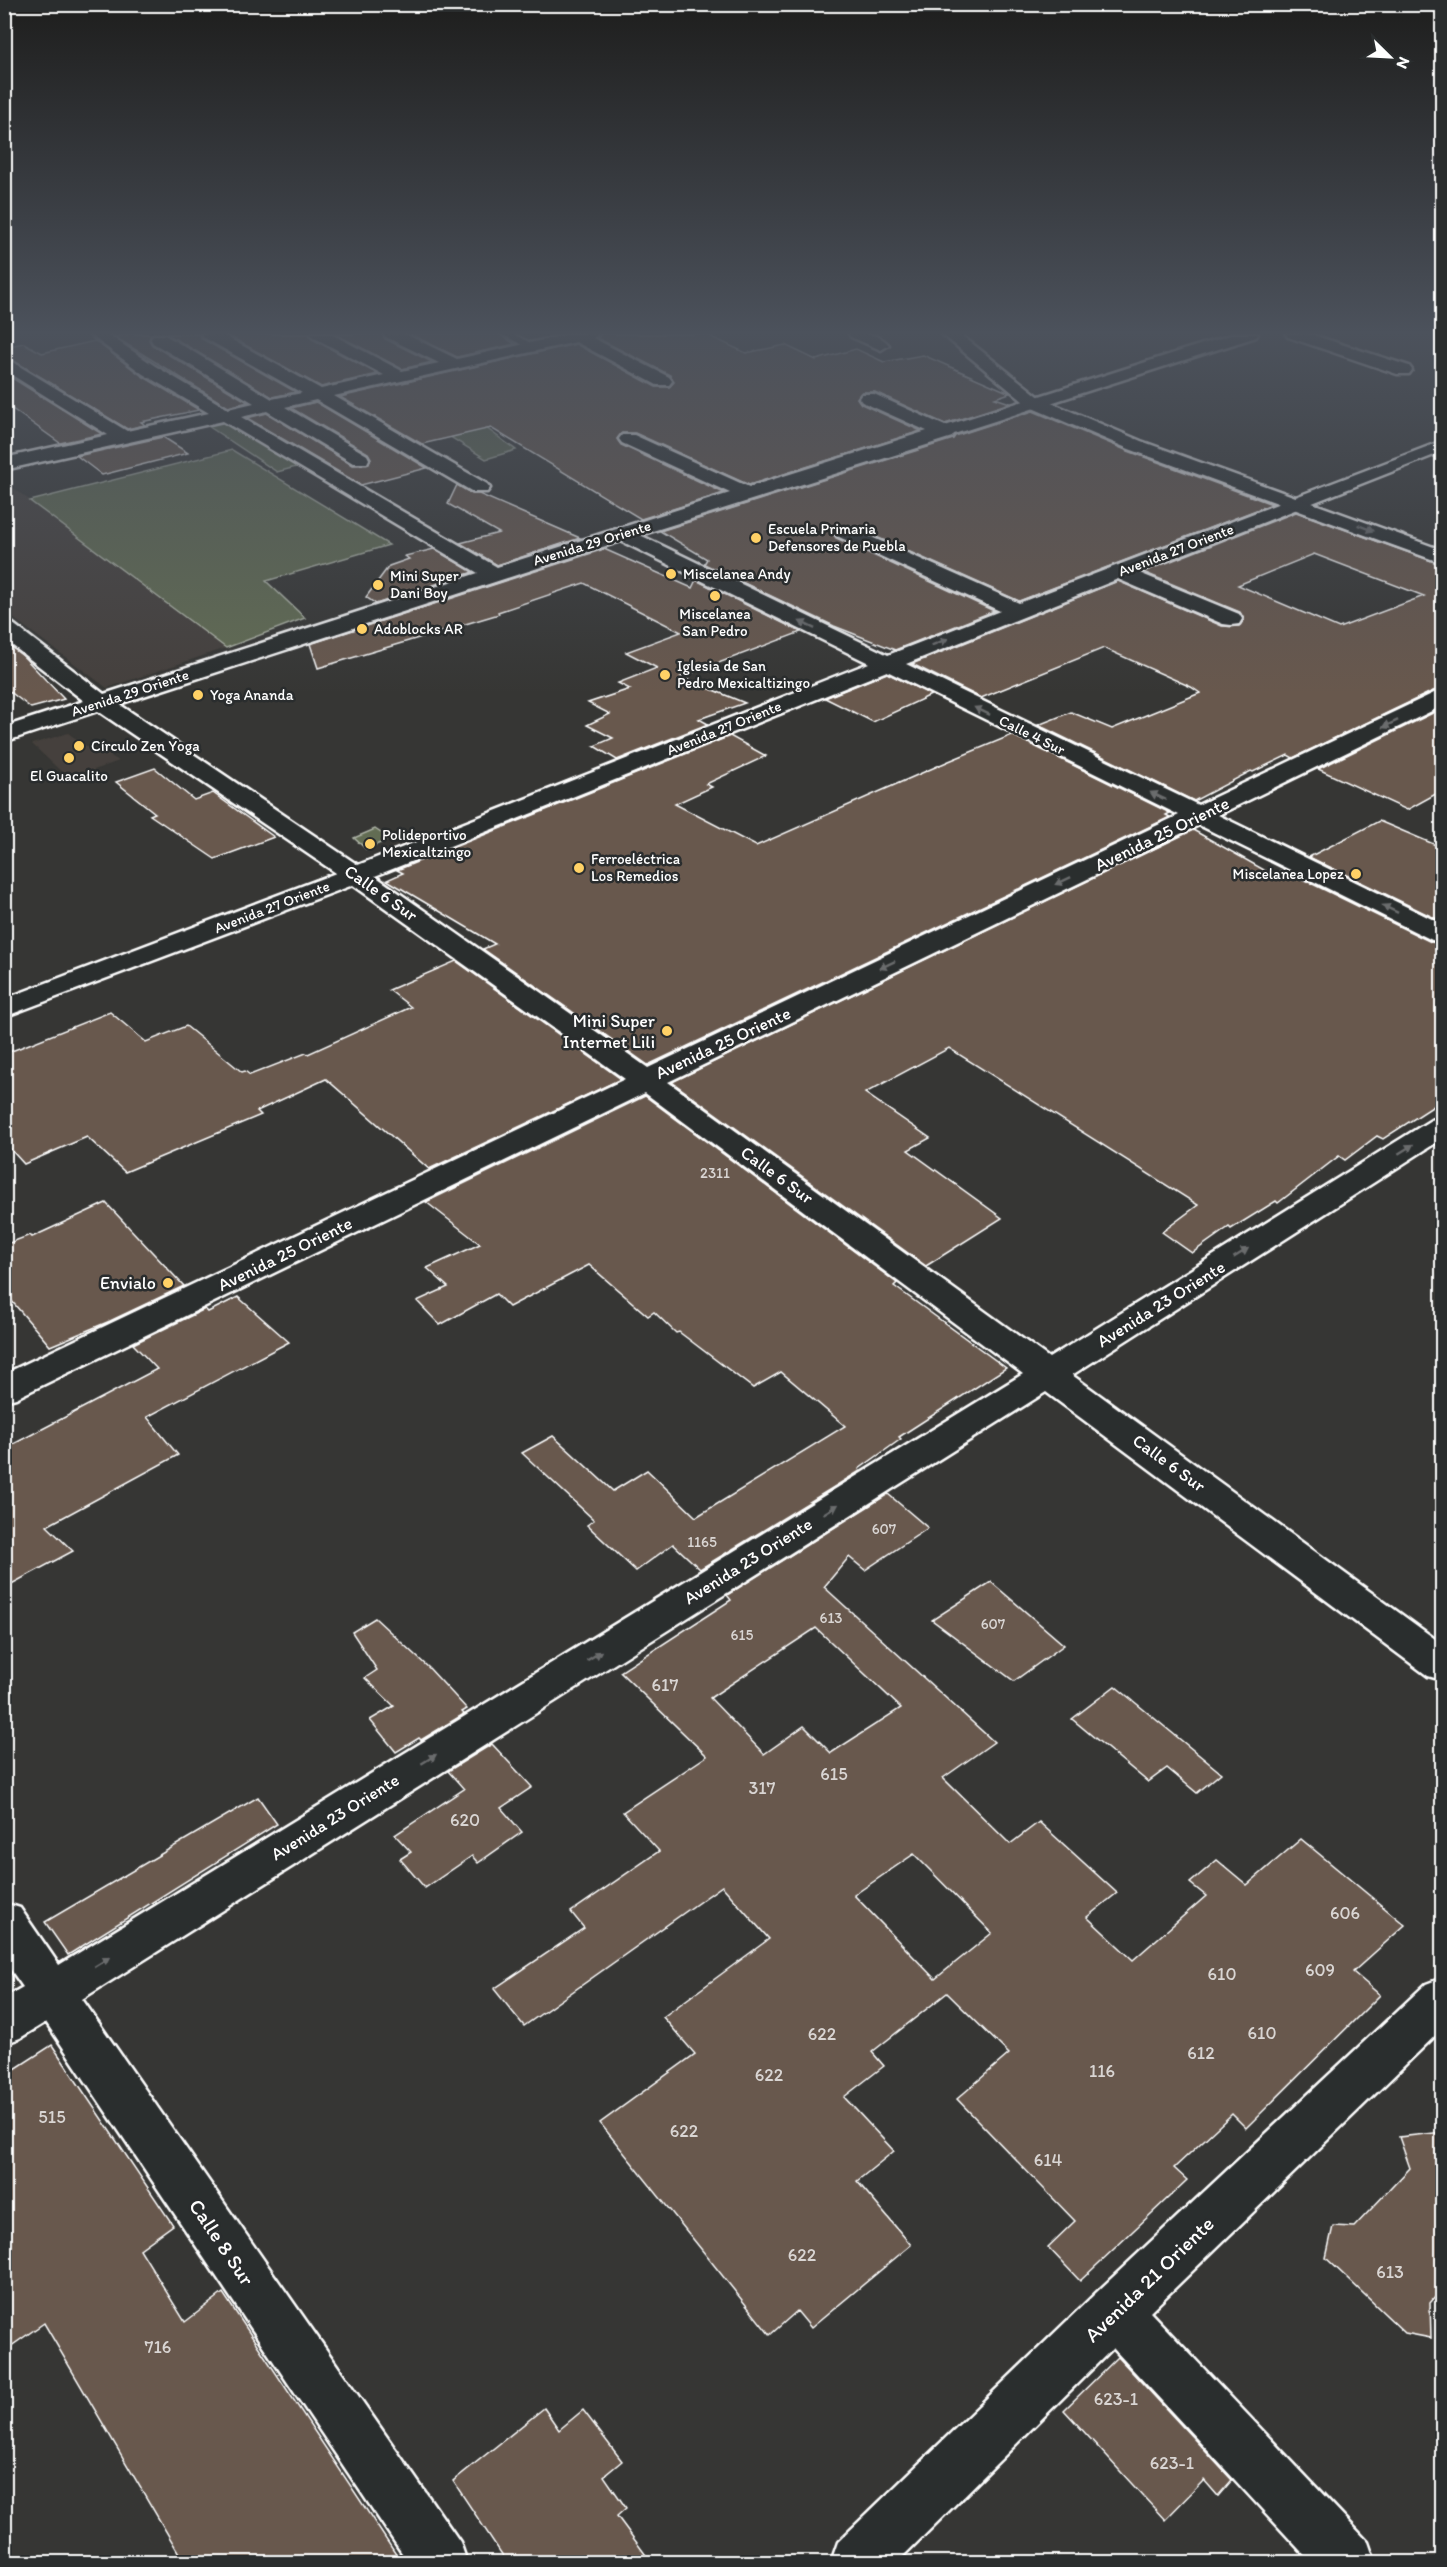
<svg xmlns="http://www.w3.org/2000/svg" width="1447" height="2567" viewBox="0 0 1447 2567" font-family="Itim,sans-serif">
  <rect width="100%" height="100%" fill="#363634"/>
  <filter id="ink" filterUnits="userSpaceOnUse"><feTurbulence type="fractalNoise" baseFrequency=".0167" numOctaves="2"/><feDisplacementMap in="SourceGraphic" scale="12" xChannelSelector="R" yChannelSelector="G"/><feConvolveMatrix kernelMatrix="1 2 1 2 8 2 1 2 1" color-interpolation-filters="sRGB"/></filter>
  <g filter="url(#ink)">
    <g fill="#45403c">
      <path d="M 4,481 L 226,648 L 107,688 L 5,612 Z"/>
      <path d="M 68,733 L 93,751 L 99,749 L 119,761 L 69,779 L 32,744 Z"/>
    </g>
    <g fill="#626c53" stroke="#b0b6a9" stroke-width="1.5">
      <path d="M 406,379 L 467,414 L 516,450 L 486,459 L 367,386 Z"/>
      <path d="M 223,417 L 304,465 L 277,472 L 202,422 Z"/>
      <path d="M 232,450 L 389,545 L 266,581 L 305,618 L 226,648 L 30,501 Z"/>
      <path d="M 375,829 L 390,839 L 366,849 L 354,838 Z"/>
    </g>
    <g fill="#67584e" stroke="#fff" stroke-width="1.5" fill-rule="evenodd">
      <path d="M 130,334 L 151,334 L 149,340 L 152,345 L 248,402 L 228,407 L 115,337 Z"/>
      <path d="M 167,334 L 199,334 L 202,339 L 296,392 L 272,397 Z"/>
      <path d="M 225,334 L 309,334 L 312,339 L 378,374 L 321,387 Z"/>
      <path d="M 335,334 L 382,334 L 385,339 L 432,362 L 402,369 Z"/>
      <path d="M 410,334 L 499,334 L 515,344 L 457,357 Z"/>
      <path d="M 601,334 L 705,334 L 746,353 L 785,345 L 816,360 L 856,349 L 884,362 L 923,355 L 1010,393 L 995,398 L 1010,403 L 945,424 L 875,392 L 862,392 L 857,398 L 861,404 L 921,431 L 749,485 L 635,433 L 622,433 L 617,439 L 621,445 L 724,493 L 641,519 L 491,428 L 422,444 L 340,397 L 576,344 L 656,387 L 669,387 L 674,382 L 670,375 L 597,338 Z"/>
      <path d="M 95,341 L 142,376 L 199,410 L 141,422 L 145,425 L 127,429 L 4,355 L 4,347 L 24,343 L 42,353 Z"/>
      <path d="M 4,373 L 102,434 L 60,443 L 4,403 Z"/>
      <path d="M 316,402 L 427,468 L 361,485 L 247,418 L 267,413 L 352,465 L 369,464 L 371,458 L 368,453 L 291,408 Z"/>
      <path d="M 1033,411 L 1128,451 L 1272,504 L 1019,601 L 852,526 L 837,526 L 832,532 L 836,538 L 994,611 L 895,650 L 834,626 L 704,564 L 707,559 L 660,531 L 953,439 L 955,436 Z"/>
      <path d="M 163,437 L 188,453 L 102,475 L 77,456 Z"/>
      <path d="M 457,485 L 472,494 L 479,494 L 580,538 L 497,565 L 460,543 L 499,533 L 448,504 Z"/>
      <path d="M 1296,512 L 1443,565 L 1443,689 L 1433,691 L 1293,758 L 1288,755 L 1253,772 L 1251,771 L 1194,801 L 1038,725 L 1071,712 L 1112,729 L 1200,693 L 1191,687 L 1104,648 L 981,698 L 912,664 L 1118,581 L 1222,626 L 1239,626 L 1244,620 L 1240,612 L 1143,572 ZM 1314,554 L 1424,596 L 1339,628 L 1238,585 Z"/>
      <path d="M 434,549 L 473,572 L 376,604 L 366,597 L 389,566 L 409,559 L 405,556 Z"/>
      <path d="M 604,549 L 692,588 L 696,580 L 801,632 L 681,677 L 745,703 L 699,719 L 708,724 L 617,760 L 594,746 L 613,738 L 587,725 L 610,714 L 588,703 L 630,689 L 618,683 L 657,668 L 626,652 L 681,632 L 584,583 L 498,612 L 499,614 L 318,668 L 310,644 Z"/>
      <path d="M 4,642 L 22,655 L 64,699 L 31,708 L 4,687 Z"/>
      <path d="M 887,673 L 931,695 L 873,722 L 825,698 Z"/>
      <path d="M 1443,708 L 1443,790 L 1407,810 L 1318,769 Z"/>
      <path d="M 1012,735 L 1170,813 L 1166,815 L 1170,817 L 648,1065 L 483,949 L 495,944 L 387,880 L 403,873 L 397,870 L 730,736 L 766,756 L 706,784 L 712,787 L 675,804 L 756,846 L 949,761 Z"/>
      <path d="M 155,768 L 194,800 L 213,793 L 274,837 L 215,859 L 150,815 L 155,813 L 116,782 Z"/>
      <path d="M 1379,821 L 1443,848 L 1443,922 L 1309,857 Z"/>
      <path d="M 1193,830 L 1271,874 L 1284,870 L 1431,942 L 1443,944 L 1443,1100 L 1383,1139 L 1377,1136 L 1345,1160 L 1339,1156 L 1278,1203 L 1276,1201 L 1231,1229 L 1229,1227 L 1192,1253 L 1162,1232 L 1198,1205 L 949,1048 L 865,1093 L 930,1138 L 908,1150 L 1002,1218 L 926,1266 L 672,1082 Z"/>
      <path d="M 456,961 L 621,1079 L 429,1169 L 326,1079 L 257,1111 L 261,1115 L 125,1172 L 87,1137 L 24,1164 L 4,1142 L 4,1054 L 110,1012 L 146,1042 L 186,1026 L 242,1072 L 245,1071 L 250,1075 L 306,1053 L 308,1054 L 411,1007 L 389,990 Z"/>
      <path d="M 645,1096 L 897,1283 L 894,1286 L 1006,1368 L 899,1437 L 901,1439 L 859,1469 L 860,1471 L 700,1569 L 673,1544 L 636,1571 L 587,1525 L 594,1520 L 522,1453 L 553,1436 L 613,1491 L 647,1470 L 696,1517 L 845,1426 L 781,1372 L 753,1388 L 679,1332 L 676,1333 L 654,1312 L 648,1316 L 589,1265 L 509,1307 L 496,1294 L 440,1325 L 417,1301 L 448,1287 L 427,1268 L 480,1244 L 426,1202 Z"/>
      <path d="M 106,1203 L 184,1286 L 110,1321 L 50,1346 L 4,1292 L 4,1245 L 30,1235 L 32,1237 Z"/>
      <path d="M 238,1297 L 289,1342 L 147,1417 L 178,1455 L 47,1526 L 73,1551 L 4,1588 L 4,1449 L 157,1369 L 133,1344 L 205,1309 L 208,1312 Z"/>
      <path d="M 888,1494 L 928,1528 L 865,1570 L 849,1557 L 824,1587 L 994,1742 L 943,1778 L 1010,1844 L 1039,1822 L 1117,1893 L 1087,1917 L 1133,1960 L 1206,1896 L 1190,1883 L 1217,1860 L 1247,1885 L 1301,1839 L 1405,1925 L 1353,1972 L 1380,1995 L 1246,2128 L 1232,2114 L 1174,2168 L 1187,2180 L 1080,2281 L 1048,2247 L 1075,2221 L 957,2099 L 1009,2054 L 947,1993 L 872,2052 L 884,2066 L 844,2097 L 894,2151 L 857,2181 L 911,2245 L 811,2328 L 797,2311 L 770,2335 L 600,2123 L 695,2054 L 663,2017 L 769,1939 L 722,1886 L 524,2026 L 494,1989 L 584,1928 L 571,1912 L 659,1851 L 623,1812 L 707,1756 L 620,1672 L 731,1600 L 727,1595 ZM 816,1628 L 901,1708 L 831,1753 L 804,1726 L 764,1754 L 710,1698 ZM 914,1854 L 992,1933 L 935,1979 L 854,1895 Z"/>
      <path d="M 991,1582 L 1064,1645 L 1014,1681 L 932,1620 Z"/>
      <path d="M 375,1618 L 429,1668 L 467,1709 L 462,1712 L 464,1714 L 421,1740 L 419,1738 L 396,1752 L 370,1720 L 394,1706 L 365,1678 L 377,1670 L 352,1632 Z"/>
      <path d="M 1115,1686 L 1221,1773 L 1197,1793 L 1167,1768 L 1148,1782 L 1072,1719 Z"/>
      <path d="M 492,1744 L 532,1787 L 501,1808 L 522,1832 L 478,1863 L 472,1856 L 425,1888 L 400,1859 L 411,1852 L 395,1835 L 464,1789 L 448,1771 Z"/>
      <path d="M 258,1797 L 277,1824 L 68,1955 L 45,1922 Z"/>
      <path d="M 52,2045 L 173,2225 L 140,2249 L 185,2322 L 223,2293 L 401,2562 L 184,2562 L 44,2323 L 4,2351 L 4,2076 Z"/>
      <path d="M 1443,2132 L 1443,2288 L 1430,2303 L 1431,2338 L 1405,2333 L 1326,2258 L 1333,2226 L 1354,2227 L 1410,2168 L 1399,2137 Z"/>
      <path d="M 1118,2357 L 1232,2480 L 1218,2496 L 1204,2480 L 1165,2520 L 1064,2410 Z"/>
      <path d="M 544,2408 L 559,2430 L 583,2410 L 622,2461 L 604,2476 L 626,2508 L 617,2516 L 651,2562 L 507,2562 L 453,2481 Z"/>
    </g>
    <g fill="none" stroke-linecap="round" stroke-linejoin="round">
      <g stroke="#fff" stroke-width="4">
        <path id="service" d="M 501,334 L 513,334 L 537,346 L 529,348 Z"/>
      </g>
      <g stroke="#fff" stroke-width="5">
        <g id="minor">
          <path d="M 89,334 L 107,334 L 155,366 L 228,409 L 254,403 L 153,343 L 151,339 L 153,335 L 165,335 L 272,399 L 302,393 L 203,337 L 201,334 L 221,334 L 321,389 L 384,375 L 313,337 L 311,334 L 331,334 L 402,371 L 439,363 L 386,337 L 384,334 L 405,334 L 457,359 L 570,334 L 599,334 L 593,338 L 669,377 L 672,381 L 669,385 L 657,385 L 576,342 L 334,396 L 487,484 L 490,488 L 487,492 L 473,492 L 316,400 L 285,407 L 367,455 L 369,459 L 367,463 L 353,463 L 267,411 L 241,417 L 497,567 L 730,493 L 622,443 L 619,439 L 622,435 L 634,435 L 749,487 L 927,431 L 862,402 L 859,398 L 862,394 L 874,394 L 945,426 L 1234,334 L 1258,334 L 1256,337 L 954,434 L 952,437 L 640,535 L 888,655 L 1000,611 L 837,536 L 834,532 L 837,528 L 851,528 L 1019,603 L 1442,441 L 1442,452 L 1137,572 L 1239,614 L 1242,619 L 1239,624 L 1231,625 L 1223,624 L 1118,579 L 906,664 L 1198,805 L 1434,693 L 1442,691 L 1442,706 L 1218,815 L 1442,924 L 1442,942 L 1432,940 L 1199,825 L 668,1082 L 1049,1358 L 1431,1120 L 1442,1117 L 1442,1139 L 1072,1375 L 1442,1644 L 1442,1680 L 1428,1676 L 1046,1392 L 82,1999 L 460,2542 L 467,2562 L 408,2562 L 46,2022 L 20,2038 L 4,2044 L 4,1998 L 23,1987 L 4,1960 L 4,1903 L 20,1908 L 59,1965 L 1023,1374 L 645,1093 L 16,1398 L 4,1401 L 4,1374 L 625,1079 L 353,885 L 4,1017 L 4,999 L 336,873 L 98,711 L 4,742 L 4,727 L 84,701 L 4,639 L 4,622 L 12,623 L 104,694 L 478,573 L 223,421 L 4,470 L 4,458 L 108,435 L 4,370 L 4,357 L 127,431 L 209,413 L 143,374 ZM 621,541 L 869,663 L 358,865 L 119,704 ZM 887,671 L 1179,815 L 648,1068 L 375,876 Z"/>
          <path d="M 849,334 C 863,333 879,333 889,345 L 881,350 L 851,337 Z"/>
          <path d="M 1286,334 L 1310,334 L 1409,366 L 1412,370 L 1409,374 L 1397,374 L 1288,337 Z"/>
          <path d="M 1442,1978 L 1442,2029 L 1150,2312 L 1368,2542 L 1375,2562 L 1311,2562 L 1113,2348 L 897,2562 L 831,2562 L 838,2542 L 1096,2293 L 1426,1984 Z"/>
        </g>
      </g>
      <g stroke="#fff" stroke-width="5">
        <path id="secondary" d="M 942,334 L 960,334 L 1042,399 L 1141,441 L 1442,550 L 1442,563 L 1129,449 L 1030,407 Z"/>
      </g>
      <use href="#service" fill="#2a2d2e" fill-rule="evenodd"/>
      <use href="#minor" fill="#2a2d2e" fill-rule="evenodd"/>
      <use href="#secondary" fill="#2a2d2e" fill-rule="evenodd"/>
    </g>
    <defs><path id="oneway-solid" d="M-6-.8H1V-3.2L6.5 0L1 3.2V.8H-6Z" transform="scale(1.5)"/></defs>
    <g fill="#6a6c6d">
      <use href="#oneway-solid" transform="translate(1366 528) rotate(20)"/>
      <use href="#oneway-solid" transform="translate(807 625) rotate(-154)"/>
      <use href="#oneway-solid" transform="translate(940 642) rotate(-22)"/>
      <use href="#oneway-solid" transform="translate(982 711) rotate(-154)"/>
      <use href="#oneway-solid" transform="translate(1390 724) rotate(154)"/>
      <use href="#oneway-solid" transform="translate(1158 796) rotate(-154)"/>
      <use href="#oneway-solid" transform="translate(1063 881) rotate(155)"/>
      <use href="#oneway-solid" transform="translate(1390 909) rotate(-154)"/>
      <use href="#oneway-solid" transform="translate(887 965) rotate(155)"/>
      <use href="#oneway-solid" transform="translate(1406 1149) rotate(-32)"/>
      <use href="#oneway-solid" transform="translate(1241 1253) rotate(-32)"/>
      <use href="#oneway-solid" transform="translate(831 1509) rotate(-32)"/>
      <use href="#oneway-solid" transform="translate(594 1656) rotate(-32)"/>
      <use href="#oneway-solid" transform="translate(429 1759) rotate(-32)"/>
      <use href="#oneway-solid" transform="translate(102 1962) rotate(-32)"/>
    </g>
  </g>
  <linearGradient id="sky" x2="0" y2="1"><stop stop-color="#1e1e1d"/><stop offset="0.48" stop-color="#4c525c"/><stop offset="1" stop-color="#4c525c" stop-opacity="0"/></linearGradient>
  <rect width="1447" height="693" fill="url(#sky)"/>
  <g fill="#ffd166" stroke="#2a2d2e" stroke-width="2">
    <circle cx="756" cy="538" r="6"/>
    <circle cx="671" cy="574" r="6"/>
    <circle cx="378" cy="585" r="6"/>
    <circle cx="715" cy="596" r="6"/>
    <circle cx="362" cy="629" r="6"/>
    <circle cx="665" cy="675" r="6"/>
    <circle cx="198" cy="695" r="6"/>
    <circle cx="79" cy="746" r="6"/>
    <circle cx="69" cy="758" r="6"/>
    <circle cx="370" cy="844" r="6"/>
    <circle cx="579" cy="868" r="6"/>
    <circle cx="1356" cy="874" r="6"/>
    <circle cx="667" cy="1031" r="6"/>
    <circle cx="168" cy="1283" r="6"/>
  </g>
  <g text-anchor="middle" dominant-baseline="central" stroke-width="5" stroke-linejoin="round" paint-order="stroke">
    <g font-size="15" fill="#fff" stroke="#2a2d2e" text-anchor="start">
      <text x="768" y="529">Escuela Primaria<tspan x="768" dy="17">Defensores de Puebla</tspan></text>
      <text x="683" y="574">Miscelanea Andy</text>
      <text x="390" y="576">Mini Super<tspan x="390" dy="17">Dani Boy</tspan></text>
      <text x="715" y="614" text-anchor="middle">Miscelanea<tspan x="715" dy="17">San Pedro</tspan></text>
      <text x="374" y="629">Adoblocks AR</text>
      <text x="677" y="666">Iglesia de San<tspan x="677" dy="17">Pedro Mexicaltizingo</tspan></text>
      <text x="210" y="695">Yoga Ananda</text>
      <text x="91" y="746">Círculo Zen Yoga</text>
      <text x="69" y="776" text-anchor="middle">El Guacalito</text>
      <text x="382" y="835">Polideportivo<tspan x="382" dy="17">Mexicaltzingo</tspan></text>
      <text x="591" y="859">Ferroeléctrica<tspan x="591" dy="17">Los Remedios</tspan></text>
      <text x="1344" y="874" text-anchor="end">Miscelanea Lopez</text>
    </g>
    <g font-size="15" fill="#fff" stroke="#2a2d2e">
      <text transform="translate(592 543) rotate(-17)">Avenida 29 Oriente</text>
      <text transform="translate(1176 550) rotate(-21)">Avenida 27 Oriente</text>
      <text transform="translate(130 693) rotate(-18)">Avenida 29 Oriente</text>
      <text transform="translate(724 728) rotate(-22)">Avenida 27 Oriente</text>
      <text transform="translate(1032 735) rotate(26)">Calle 4 Sur</text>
      <text transform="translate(272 907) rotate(-21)">Avenida 27 Oriente</text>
    </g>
    <g font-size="15" fill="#d9d5d3">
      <text x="715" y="1173">2311</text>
      <text x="884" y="1529">607</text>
      <text x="702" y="1542">1165</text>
      <text x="831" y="1618">613</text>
      <text x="993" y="1624">607</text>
      <text x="742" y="1635">615</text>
    </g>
    <g font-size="18" fill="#fff" stroke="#2a2d2e">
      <text transform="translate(1162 834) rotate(-26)">Avenida 25 Oriente</text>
      <text transform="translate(381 893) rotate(35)">Calle 6 Sur</text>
      <text transform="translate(723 1043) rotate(-25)">Avenida 25 Oriente</text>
      <text transform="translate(777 1175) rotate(36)">Calle 6 Sur</text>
      <text transform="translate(285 1254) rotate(-26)">Avenida 25 Oriente</text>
      <text transform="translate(1161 1304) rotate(-32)">Avenida 23 Oriente</text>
      <text transform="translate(1169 1463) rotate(36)">Calle 6 Sur</text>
      <text transform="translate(748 1561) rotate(-32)">Avenida 23 Oriente</text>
      <text transform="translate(335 1817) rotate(-32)">Avenida 23 Oriente</text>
    </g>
    <g font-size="18" fill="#fff" stroke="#2a2d2e" text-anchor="end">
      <text x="655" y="1021">Mini Super<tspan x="655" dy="21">Internet Lili</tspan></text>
      <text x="156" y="1283">Envialo</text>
    </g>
    <g font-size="18" fill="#d9d5d3">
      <text x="665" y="1685">617</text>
      <text x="834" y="1774">615</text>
      <text x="762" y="1788">317</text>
      <text x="465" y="1820">620</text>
      <text x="1345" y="1913">606</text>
      <text x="1320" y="1970">609</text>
      <text x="1222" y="1974">610</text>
      <text x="1262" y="2033">610</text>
      <text x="822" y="2034">622</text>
      <text x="1201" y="2053">612</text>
      <text x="1102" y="2071">116</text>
      <text x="769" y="2075">622</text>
      <text x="52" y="2117">515</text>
      <text x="684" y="2131">622</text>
      <text x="1048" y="2160">614</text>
      <text x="802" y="2255">622</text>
      <text x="1390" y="2272">613</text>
      <text x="158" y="2347">716</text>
      <text x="1116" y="2399">623-1</text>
      <text x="1172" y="2463">623-1</text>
    </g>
    <g font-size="21" fill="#fff" stroke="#2a2d2e">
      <text transform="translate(222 2242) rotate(56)">Calle 8 Sur</text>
      <text transform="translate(1149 2279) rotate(-44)">Avenida 21 Oriente</text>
    </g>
  </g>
  <rect width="1447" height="2567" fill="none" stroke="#2a2d2e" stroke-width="24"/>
  <rect x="12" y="12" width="1423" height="2543" fill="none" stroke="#fff" stroke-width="2" filter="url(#ink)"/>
  <g transform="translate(1390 57) rotate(114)" stroke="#2a2d2e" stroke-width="4.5" paint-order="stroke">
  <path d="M0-4.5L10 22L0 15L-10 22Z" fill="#ffffff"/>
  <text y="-9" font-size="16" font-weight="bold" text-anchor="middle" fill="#ffffff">N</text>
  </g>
</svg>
